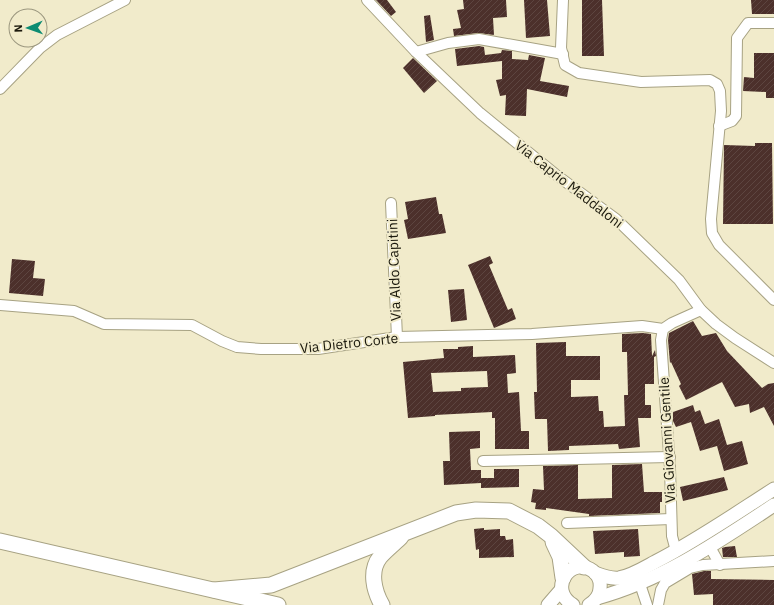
<svg xmlns="http://www.w3.org/2000/svg" width="774" height="605" viewBox="0 0 774 605" font-family="'IBM Plex Sans',sans-serif">
  <defs>
    <pattern id="building-hatch" width="6" height="6" patternUnits="userSpaceOnUse"><rect width="6" height="6" fill="#4c302b"/><path d="M-1 1l2-2M0 6l6-6M5 7l2-2" fill="none" stroke="#5d4540"/></pattern>
  </defs>
  <rect width="100%" height="100%" fill="#f1ebcb"/>
  <g fill="url(#building-hatch)" fill-rule="evenodd">
    <path d="M 376,0 L 387,0 L 396,12 L 391,16 Z"/>
    <path d="M 463,0 L 506,0 L 507,17 L 493,18 L 494,35 L 478,33 L 454,36 L 453,29 L 461,28 L 457,10 L 464,9 Z"/>
    <path d="M 524,0 L 547,0 L 550,36 L 526,38 Z"/>
    <path d="M 582,0 L 602,0 L 604,56 L 582,56 Z"/>
    <path d="M 751,0 L 774,0 L 774,14 L 752,14 Z"/>
    <path d="M 430,15 L 434,40 L 426,42 L 424,16 Z"/>
    <path d="M 479,46 L 484,47 L 485,55 L 501,53 L 502,50 L 512,51 L 512,59 L 528,60 L 529,55 L 545,58 L 540,81 L 569,86 L 567,97 L 527,89 L 526,116 L 505,115 L 506,95 L 500,96 L 496,80 L 502,79 L 502,61 L 457,66 L 455,49 Z"/>
    <path d="M 754,53 L 774,53 L 774,98 L 766,98 L 766,92 L 743,91 L 744,77 L 754,78 Z"/>
    <path d="M 413,58 L 437,81 L 424,93 L 403,68 Z"/>
    <path d="M 755,143 L 772,143 L 773,224 L 723,224 L 724,145 L 755,146 Z"/>
    <path d="M 436,197 L 439,214 L 442,214 L 446,233 L 408,239 L 404,220 L 408,219 L 405,202 Z"/>
    <path d="M 490,256 L 493,263 L 489,265 L 508,310 L 512,308 L 516,319 L 494,328 L 468,265 Z"/>
    <path d="M 12,259 L 35,261 L 33,278 L 45,279 L 43,296 L 9,293 Z"/>
    <path d="M 464,289 L 467,320 L 451,322 L 448,290 Z"/>
    <path d="M 693,321 L 702,336 L 716,333 L 727,351 L 762,388 L 768,384 L 774,383 L 774,426 L 764,407 L 750,413 L 749,404 L 735,407 L 722,382 L 686,400 L 679,386 L 681,384 L 671,362 L 670,363 L 668,340 L 669,333 Z"/>
    <path d="M 643,333 L 651,334 L 652,356 L 655,350 L 656,356 L 654,357 L 654,384 L 645,384 L 645,405 L 651,405 L 651,418 L 638,418 L 640,447 L 619,449 L 618,444 L 569,446 L 569,450 L 548,451 L 547,419 L 535,419 L 534,392 L 537,392 L 536,343 L 566,342 L 566,356 L 600,356 L 600,380 L 571,380 L 571,397 L 598,396 L 599,411 L 603,411 L 604,427 L 625,426 L 624,395 L 628,395 L 627,352 L 622,352 L 622,334 Z"/>
    <path d="M 473,346 L 473,357 L 515,355 L 516,373 L 507,374 L 508,393 L 519,392 L 521,431 L 529,431 L 529,449 L 495,449 L 495,418 L 492,418 L 492,412 L 435,415 L 435,416 L 408,418 L 403,362 L 444,358 L 443,349 L 458,349 L 458,347 ZM 487,371 L 488,387 L 461,388 L 461,391 L 433,392 L 431,373 Z"/>
    <path d="M 693,405 L 695,412 L 700,410 L 705,424 L 719,419 L 727,445 L 742,441 L 748,464 L 724,471 L 717,446 L 700,451 L 691,422 L 676,427 L 673,421 L 673,412 Z"/>
    <path d="M 480,431 L 480,448 L 470,449 L 471,470 L 481,470 L 481,478 L 494,478 L 494,469 L 519,469 L 519,487 L 481,488 L 481,483 L 444,485 L 443,461 L 450,461 L 449,432 Z"/>
    <path d="M 642,464 L 644,492 L 662,492 L 662,502 L 660,502 L 660,513 L 589,516 L 589,514 L 546,508 L 546,510 L 535,509 L 536,503 L 531,502 L 533,489 L 544,490 L 543,466 L 578,465 L 578,499 L 612,498 L 612,465 Z"/>
    <path d="M 724,477 L 728,490 L 683,501 L 680,487 Z"/>
    <path d="M 484,528 L 484,530 L 500,529 L 500,536 L 505,536 L 506,540 L 513,539 L 514,557 L 479,558 L 479,549 L 476,550 L 474,529 Z"/>
    <path d="M 638,529 L 640,556 L 624,557 L 624,552 L 595,554 L 593,531 Z"/>
    <path d="M 735,546 L 737,557 L 723,557 L 722,548 L 725,547 Z"/>
    <path d="M 704,571 L 711,571 L 711,579 L 774,580 L 774,605 L 713,605 L 713,594 L 694,595 L 692,574 Z"/>
  </g>
  <g fill="none" stroke-linecap="round" stroke-linejoin="round">
    <g stroke="#a7a283" stroke-width="12">
      <g id="minor">
        <path d="M 367,0 L 416,52 L 480,113 L 555,174 L 616,219 L 679,280 L 701,310 L 716,324 L 735,338 L 774,363"/>
        <path d="M 563,0 L 561,48 L 565,65 L 579,73 L 641,82 L 710,80 L 717,84 L 720,91 L 721,111 L 711,219 L 712,233 L 719,245 L 774,300"/>
        <path d="M 416,52 L 448,43 L 479,39 L 563,54"/>
        <path d="M 0,89 L 40,48 L 57,35 L 125,0"/>
        <path d="M 719,126 L 732,121 L 736,116 L 737,38 L 748,23 L 774,23"/>
        <path d="M 391,203 L 397,337"/>
        <path d="M 0,305 L 74,311 L 104,324 L 192,325 L 222,341 L 237,347 L 261,349 L 318,349 L 397,337 L 532,334 L 642,326 L 663,329 L 672,323 L 701,310"/>
        <path d="M 663,329 L 661,340 L 670,468 L 672,536 L 676,551"/>
        <path d="M 483,461 L 670,457"/>
        <path d="M 567,523 L 671,519"/>
        <path d="M 710,547 L 720,565"/>
        <path d="M 640,584 L 647,605"/>
        <path d="M 658,605 L 661,590 L 665,583 L 690,568 L 703,565 L 774,561"/>
      </g>
    </g>
    <g stroke="#a7a283" stroke-width="15">
      <g id="major">
        <path d="M 595,573 C 603,576 610,579 619,578 C 631,576 644,568 655,562 C 696,541 735,514 774,489"/>
        <path d="M 597,598 C 663,580 718,542 774,505"/>
        <path d="M 548,605 L 561,590"/>
        <path d="M 573,605 C 547,589 571,555 593,571 C 598,575 601,581 600,588 C 600,596 595,601 589,605"/>
      </g>
    </g>
    <g stroke="#a7a283" stroke-width="17">
      <g id="highway">
        <path d="M 0,541 L 278,605"/>
        <path d="M 553,542 L 560,557 L 563,578"/>
        <path d="M 214,590 L 271,585 L 456,513 L 476,510 L 509,511 L 538,526 L 551,536 L 584,567"/>
        <path d="M 382,605 C 374,591 369,571 380,557 C 386,550 395,543 401,537"/>
      </g>
    </g>
    <use href="#minor" stroke="#fff" stroke-width="10"/>
    <use href="#major" stroke="#fff" stroke-width="13"/>
    <use href="#highway" stroke="#fff" stroke-width="15"/>
  </g>
  <g text-anchor="middle" dominant-baseline="central" stroke-width="4" stroke-linejoin="round" paint-order="stroke">
    <g font-size="14" fill="#1b190d" stroke="#f1ebcb">
      <text transform="translate(569 184) rotate(38)">Via Caprio Maddaloni</text>
      <text transform="translate(394 270) rotate(-92)">Via Aldo Capitini</text>
      <text transform="translate(349 343) rotate(-6)">Via Dietro Corte</text>
      <text transform="translate(667 440) rotate(-93)">Via Giovanni Gentile</text>
    </g>
  </g>
  <g transform="translate(28 28) rotate(268)"><circle r="19" fill="#f1ebcb" stroke="#9b977f"/>
  <path d="M0-3L7 15L0 10L-7 15Z" fill="#0c8c72"/>
  <text y="-6" font-size="11" font-weight="bold" text-anchor="middle" fill="#1b190d">N</text>
  </g>
</svg>
